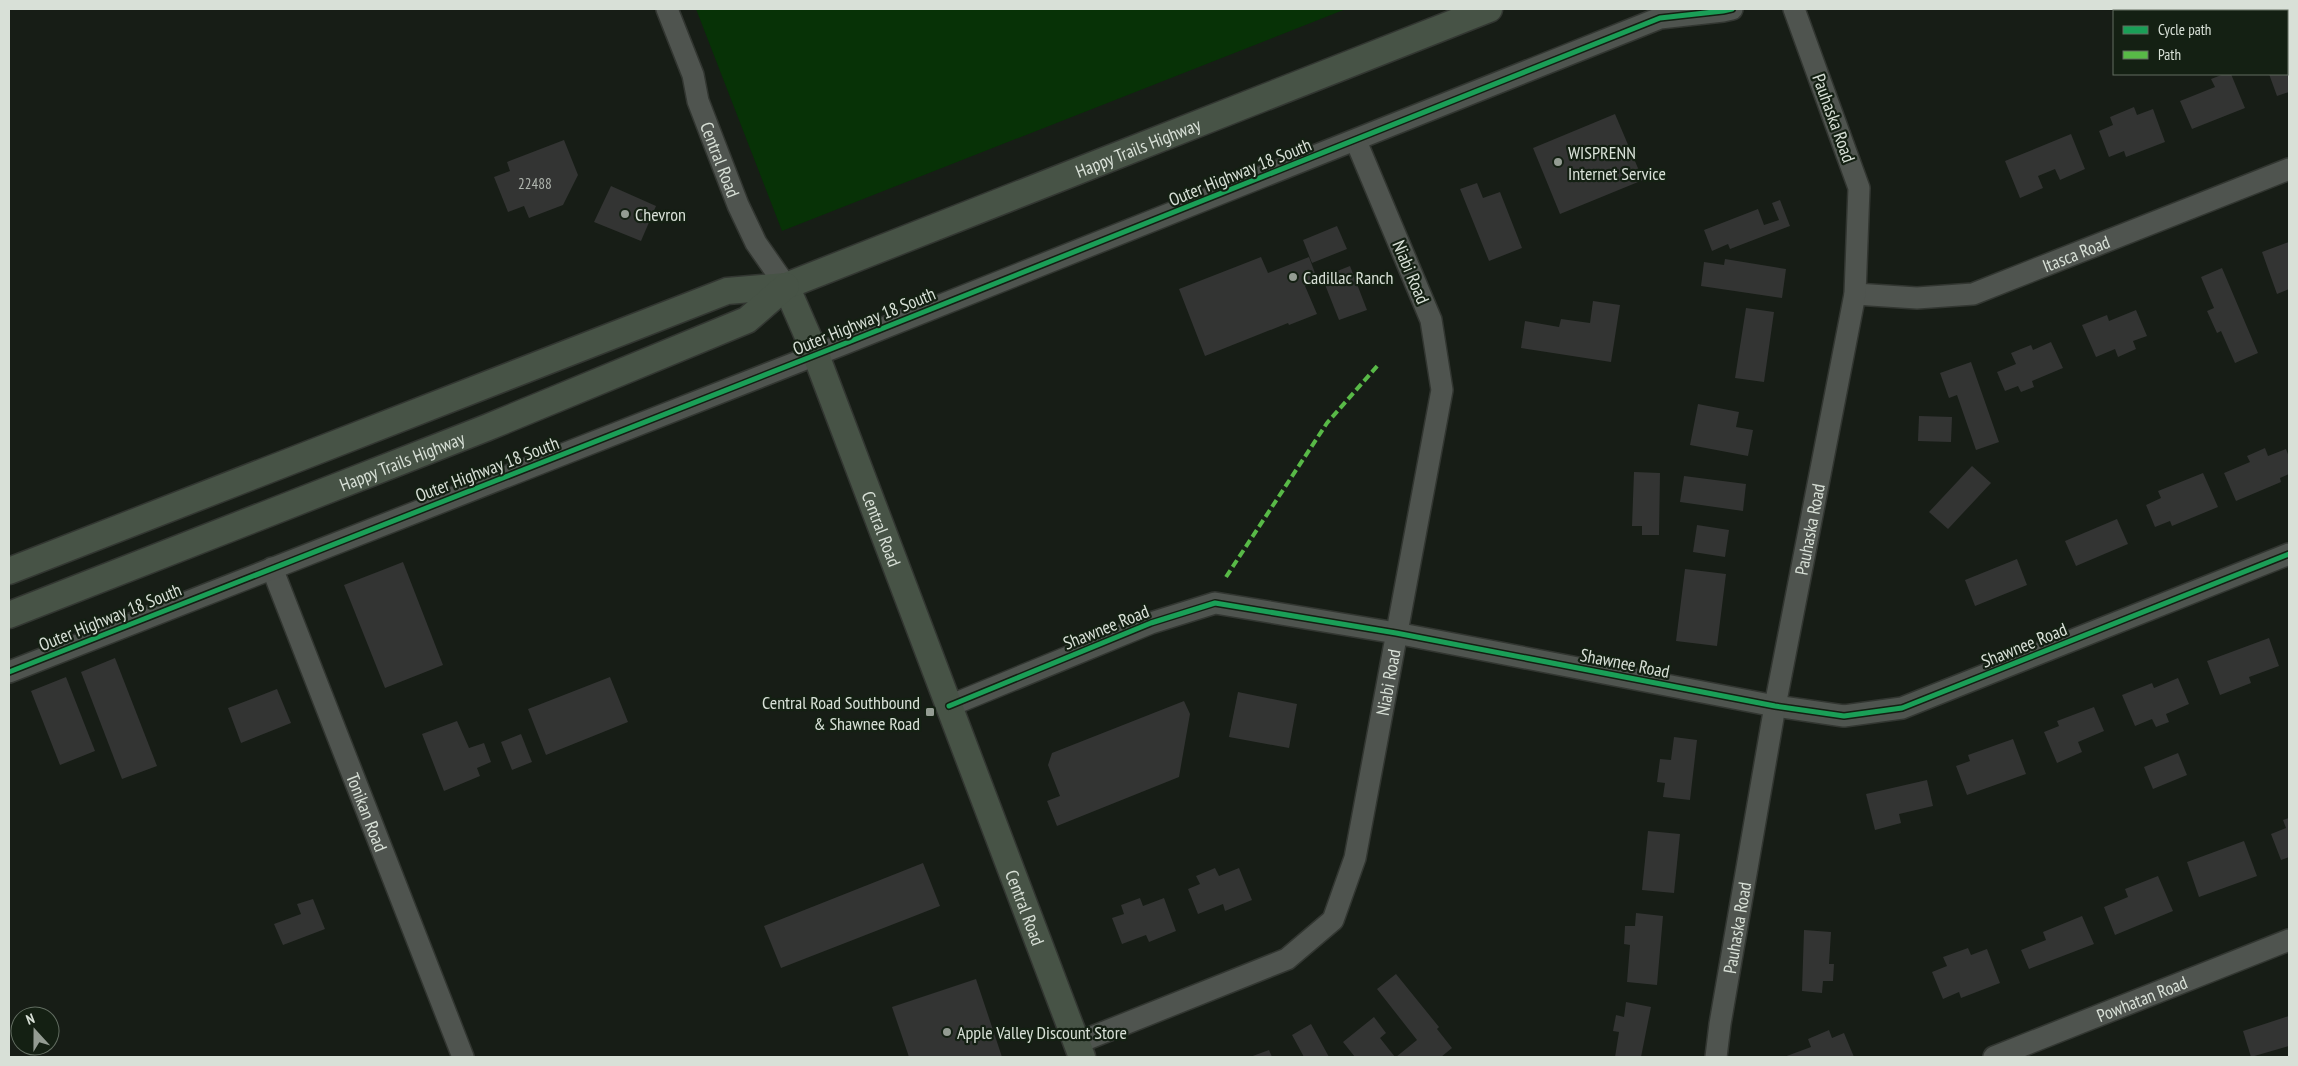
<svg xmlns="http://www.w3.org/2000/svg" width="2298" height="1066" viewBox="0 0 2298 1066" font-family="'PT Sans Narrow',sans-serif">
  <rect width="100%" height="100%" fill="#171d16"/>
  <path fill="#073206" d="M 696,9 L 1346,9 L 782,231 Z"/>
  <g fill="#333433">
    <path d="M 2287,63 L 2289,63 L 2289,92 L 2277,96 L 2269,74 L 2287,74 Z"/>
    <path d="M 2224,74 L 2231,74 L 2245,108 L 2192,129 L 2180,101 L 2215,87 L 2211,79 Z"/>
    <path d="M 2134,107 L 2137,115 L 2153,109 L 2165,142 L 2126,157 L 2124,151 L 2109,157 L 2099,131 L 2113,125 L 2110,117 Z"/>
    <path d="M 1615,114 L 1643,180 L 1560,214 L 1533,148 Z"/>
    <path d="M 2071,134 L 2085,169 L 2060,180 L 2055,169 L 2038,176 L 2043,188 L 2020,198 L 2005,161 Z"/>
    <path d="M 564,140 L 578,175 L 563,205 L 529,218 L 524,206 L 508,212 L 494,177 L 510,171 L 507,162 Z"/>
    <path d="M 1477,183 L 1483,198 L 1500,192 L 1522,248 L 1489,261 L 1460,189 Z"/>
    <path d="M 611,186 L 656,206 L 641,241 L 594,222 Z"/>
    <path d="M 1780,200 L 1790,226 L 1730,249 L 1728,244 L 1712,251 L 1704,230 L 1758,209 L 1764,225 L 1779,220 L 1772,203 Z"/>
    <path d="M 1337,226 L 1347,249 L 1312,263 L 1303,240 Z"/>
    <path d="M 2289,242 L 2289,289 L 2277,294 L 2262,252 Z"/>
    <path d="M 1261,257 L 1268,273 L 1309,257 L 1318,281 L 1305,286 L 1317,314 L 1289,325 L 1288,323 L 1205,356 L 1179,289 Z"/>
    <path d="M 1725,259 L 1786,269 L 1782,298 L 1701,286 L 1704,262 L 1724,265 Z"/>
    <path d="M 1350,266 L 1367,310 L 1339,320 L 1322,277 Z"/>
    <path d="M 2222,268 L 2258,353 L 2235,363 L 2221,331 L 2217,333 L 2207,311 L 2214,308 L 2201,277 Z"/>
    <path d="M 1593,301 L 1620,305 L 1611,362 L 1521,348 L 1525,321 L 1559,327 L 1561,319 L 1590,323 Z"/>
    <path d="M 1746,308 L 1774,312 L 1764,382 L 1735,378 Z"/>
    <path d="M 2136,310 L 2147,336 L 2133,341 L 2136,349 L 2118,357 L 2115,349 L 2096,357 L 2082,325 L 2107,315 L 2109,321 Z"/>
    <path d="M 2051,342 L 2063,368 L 2032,381 L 2034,387 L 2021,392 L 2018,386 L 2005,391 L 1997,372 L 2016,364 L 2011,353 L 2031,345 L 2033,350 Z"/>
    <path d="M 1971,362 L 1999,442 L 1976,450 L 1957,395 L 1949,398 L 1940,373 Z"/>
    <path d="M 1698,404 L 1739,412 L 1736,427 L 1753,430 L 1748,456 L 1690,445 Z"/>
    <path d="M 1919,416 L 1952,417 L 1951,442 L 1918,441 Z"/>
    <path d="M 2265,448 L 2268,456 L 2286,449 L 2289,457 L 2289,474 L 2280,478 L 2281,482 L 2236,501 L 2224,473 L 2250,462 L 2247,456 Z"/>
    <path d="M 1972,466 L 1991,483 L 1948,529 L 1929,512 Z"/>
    <path d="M 1634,472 L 1660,473 L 1659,535 L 1642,535 L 1642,526 L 1632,526 Z"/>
    <path d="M 2203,473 L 2218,507 L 2172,526 L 2170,521 L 2155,527 L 2146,505 L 2161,498 L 2158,491 Z"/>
    <path d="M 1684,476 L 1746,484 L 1743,511 L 1680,502 Z"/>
    <path d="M 2117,519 L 2128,544 L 2076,566 L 2065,541 Z"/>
    <path d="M 1697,525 L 1729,530 L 1725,557 L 1693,552 Z"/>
    <path d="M 2017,559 L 2027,585 L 1975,606 L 1965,580 Z"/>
    <path d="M 403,562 L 443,665 L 385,688 L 344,585 Z"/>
    <path d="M 1685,569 L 1726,574 L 1717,646 L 1676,641 Z"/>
    <path d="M 2269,638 L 2279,666 L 2249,677 L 2251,683 L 2220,695 L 2207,661 Z"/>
    <path d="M 115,658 L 157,766 L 122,779 L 81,672 Z"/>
    <path d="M 66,677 L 95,751 L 60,765 L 31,691 Z"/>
    <path d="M 610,677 L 628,722 L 546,755 L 528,709 Z"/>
    <path d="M 2178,678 L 2189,704 L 2166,714 L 2169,722 L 2156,727 L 2152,719 L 2135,726 L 2122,695 L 2152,683 L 2154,688 Z"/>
    <path d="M 277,689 L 291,723 L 241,743 L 228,708 Z"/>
    <path d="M 1238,692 L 1297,704 L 1289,748 L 1229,737 Z"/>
    <path d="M 1184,701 L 1190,714 L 1179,777 L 1057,826 L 1047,801 L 1060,796 L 1048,765 L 1052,753 Z"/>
    <path d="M 2094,707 L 2104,731 L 2078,742 L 2082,752 L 2057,763 L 2044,732 L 2059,726 L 2057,721 Z"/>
    <path d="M 457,721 L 469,748 L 484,743 L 491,762 L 477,768 L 480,776 L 444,791 L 422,734 Z"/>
    <path d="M 521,734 L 532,762 L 512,770 L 501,742 Z"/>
    <path d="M 1674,737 L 1697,740 L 1690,800 L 1663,797 L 1665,783 L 1657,782 L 1660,759 L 1671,760 Z"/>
    <path d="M 2013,739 L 2026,774 L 1967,795 L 1956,766 L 1970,761 L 1968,755 Z"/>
    <path d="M 2178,753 L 2187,775 L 2153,789 L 2144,767 Z"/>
    <path d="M 1927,780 L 1933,806 L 1899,814 L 1901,823 L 1875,830 L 1866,794 Z"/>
    <path d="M 2289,818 L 2289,857 L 2281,860 L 2271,834 L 2286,828 L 2283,820 Z"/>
    <path d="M 1648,831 L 1680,834 L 1674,893 L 1642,890 Z"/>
    <path d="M 2244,841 L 2257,876 L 2199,897 L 2187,862 Z"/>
    <path d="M 923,863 L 940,906 L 781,968 L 764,926 Z"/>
    <path d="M 1215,868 L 1219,876 L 1239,868 L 1252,900 L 1225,911 L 1223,904 L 1198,914 L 1188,889 L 1200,884 L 1196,876 Z"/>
    <path d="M 2158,876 L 2173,911 L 2115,935 L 2104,907 L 2128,897 L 2125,889 Z"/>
    <path d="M 1140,898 L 1143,906 L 1164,898 L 1176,931 L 1149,942 L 1146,935 L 1122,944 L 1112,918 L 1124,914 L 1121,905 Z"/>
    <path d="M 313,899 L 325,929 L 283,945 L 274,924 L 301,914 L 297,904 Z"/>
    <path d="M 1636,913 L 1663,916 L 1657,985 L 1627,982 L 1630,945 L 1624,944 L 1625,926 L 1635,926 Z"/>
    <path d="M 2082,916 L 2094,944 L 2029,969 L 2021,950 L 2046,940 L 2043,932 Z"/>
    <path d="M 1804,930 L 1831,932 L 1829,964 L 1834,964 L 1833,981 L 1823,981 L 1822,993 L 1802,991 Z"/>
    <path d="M 1968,948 L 1971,955 L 1987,949 L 2000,983 L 1961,998 L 1959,992 L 1943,999 L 1932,972 L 1947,966 L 1943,957 Z"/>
    <path d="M 1396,974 L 1439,1027 L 1437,1029 L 1452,1048 L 1441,1057 L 1396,1057 L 1417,1040 L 1377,989 Z"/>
    <path d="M 976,979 L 1002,1057 L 909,1057 L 892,1007 Z"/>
    <path d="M 1626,1002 L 1651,1007 L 1641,1057 L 1615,1057 L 1619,1032 L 1613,1031 L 1616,1015 L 1624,1017 Z"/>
    <path d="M 2289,1016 L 2289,1046 L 2251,1057 L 2243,1031 Z"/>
    <path d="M 1374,1017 L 1386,1033 L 1380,1038 L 1395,1057 L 1355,1057 L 1343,1042 Z"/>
    <path d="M 1311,1024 L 1329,1057 L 1304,1057 L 1292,1035 Z"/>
    <path d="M 1829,1030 L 1832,1038 L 1844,1033 L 1854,1057 L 1784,1057 L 1811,1047 L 1808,1039 Z"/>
    <path d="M 1269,1050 L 1272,1057 L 1250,1057 Z"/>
  </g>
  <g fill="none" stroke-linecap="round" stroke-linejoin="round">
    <g stroke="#323631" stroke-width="24">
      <g id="minor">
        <path id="s1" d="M 667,9 L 693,75 L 698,101 L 738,205 L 756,243 L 786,286"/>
        <path id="s2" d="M 1855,294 L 1917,298 L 1973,294 L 2289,169"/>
        <path id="s3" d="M 272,568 L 463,1057"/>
        <path d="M 9,672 L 846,343 L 1660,18 L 1723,11 L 1732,9"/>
        <path d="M 949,706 L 1151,623 L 1215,603 L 1396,633 L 1775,706 L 1844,716 L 1902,708 L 2289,554"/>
        <path id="s4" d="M 1077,1043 L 1287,959 L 1333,920 L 1355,858 L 1442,390 L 1431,320 L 1356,141"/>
        <path id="s5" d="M 1716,1057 L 1720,1024 L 1775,706 L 1855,294 L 1859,188 L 1794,9"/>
        <path id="s6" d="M 1994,1057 L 2289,940"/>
      </g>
    </g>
    <g stroke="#323631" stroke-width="29">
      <g id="major">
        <path id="s7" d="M 786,286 L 816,355 L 1082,1057"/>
        <path id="s8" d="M 9,571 L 727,291 L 786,286 L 1489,9"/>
        <path id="s9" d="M 9,615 L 486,428 L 747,320 L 786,286"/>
      </g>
    </g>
    <use href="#minor" stroke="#4f544f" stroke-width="21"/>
    <use href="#major" stroke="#475346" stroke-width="26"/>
    <path stroke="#58b947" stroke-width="4" stroke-dasharray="8 4" stroke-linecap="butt" d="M 1226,577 L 1327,423 L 1379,364"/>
    <g stroke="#142013" stroke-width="8">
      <g id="cycleway">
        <path d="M 9,672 L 846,343 L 1660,18 L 1723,11 L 1732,9"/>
        <path d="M 949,706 L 1151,623 L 1215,603 L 1396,633 L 1775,706 L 1844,716 L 1902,708 L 2289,554"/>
      </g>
    </g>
    <use href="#cycleway" stroke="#1a9f57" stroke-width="5"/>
  </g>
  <g fill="#949c93" stroke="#142013" stroke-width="2">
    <circle cx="1558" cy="162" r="5"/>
    <circle cx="625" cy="214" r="5"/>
    <circle cx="1293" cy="277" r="5"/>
    <rect x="925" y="707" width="10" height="10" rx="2.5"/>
    <circle cx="947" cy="1032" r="5"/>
  </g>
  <g text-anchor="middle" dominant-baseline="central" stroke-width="4.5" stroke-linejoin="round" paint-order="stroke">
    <g font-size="15" fill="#afb5ae">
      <text x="535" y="183">22488</text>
    </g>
    <g font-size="18" fill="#d8e0d7" stroke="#142013">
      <text transform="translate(1834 118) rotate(70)">Pauhaska Road</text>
      <text stroke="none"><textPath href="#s8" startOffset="1208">Happy Trails Highway</textPath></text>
      <text stroke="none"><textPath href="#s1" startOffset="160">Central Road</textPath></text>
      <text transform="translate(1240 172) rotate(-22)">Outer Highway 18 South</text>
      <text stroke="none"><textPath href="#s2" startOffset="229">Itasca Road</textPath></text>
      <text transform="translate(1411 272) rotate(67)">Niabi Road</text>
      <text transform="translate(864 321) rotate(-22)">Outer Highway 18 South</text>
      <text stroke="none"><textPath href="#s9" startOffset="422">Happy Trails Highway</textPath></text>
      <text transform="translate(487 469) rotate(-21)">Outer Highway 18 South</text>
      <text stroke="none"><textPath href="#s7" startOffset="261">Central Road</textPath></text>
      <text stroke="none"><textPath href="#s5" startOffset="536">Pauhaska Road</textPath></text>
      <text transform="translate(110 617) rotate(-22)">Outer Highway 18 South</text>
      <text transform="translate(1106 627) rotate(-22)">Shawnee Road</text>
      <text transform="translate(2024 645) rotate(-22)">Shawnee Road</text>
      <text transform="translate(1625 663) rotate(11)">Shawnee Road</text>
      <text stroke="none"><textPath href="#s4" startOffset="531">Niabi Road</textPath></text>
      <text stroke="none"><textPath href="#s3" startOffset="262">Tonikan Road</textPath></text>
      <text stroke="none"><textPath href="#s7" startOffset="666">Central Road</textPath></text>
      <text stroke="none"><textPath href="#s5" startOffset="131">Pauhaska Road</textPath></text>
      <text stroke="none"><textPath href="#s6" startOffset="159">Powhatan Road</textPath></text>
    </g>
    <g font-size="18" fill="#d8e0d7" stroke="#142013" text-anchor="start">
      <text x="1568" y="152">WISPRENN<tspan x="1568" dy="21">Internet Service</tspan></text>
      <text x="635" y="214">Chevron</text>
      <text x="1303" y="277">Cadillac Ranch</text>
      <text x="920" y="702" text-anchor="end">Central Road Southbound<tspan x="920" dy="21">&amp; Shawnee Road</tspan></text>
      <text x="957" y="1032">Apple Valley Discount Store</text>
    </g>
  </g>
  <rect width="2298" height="1066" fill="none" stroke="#d8e0d7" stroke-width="20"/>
  <rect x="2113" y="10" width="175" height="65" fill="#142013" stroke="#626d61"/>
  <rect x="2123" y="26" width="25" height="8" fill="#1a9f57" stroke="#626d61"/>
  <text x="2158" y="35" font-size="15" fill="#d8e0d7">Cycle path</text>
  <rect x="2123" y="51" width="25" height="8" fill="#58b947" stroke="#626d61"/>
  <text x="2158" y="60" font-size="15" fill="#d8e0d7">Path</text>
  <g transform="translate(35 1031) rotate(339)"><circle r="24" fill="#142013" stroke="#626d61"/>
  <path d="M0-4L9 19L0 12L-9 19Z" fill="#949c93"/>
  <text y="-8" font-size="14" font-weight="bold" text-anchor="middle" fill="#d8e0d7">N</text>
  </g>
</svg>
